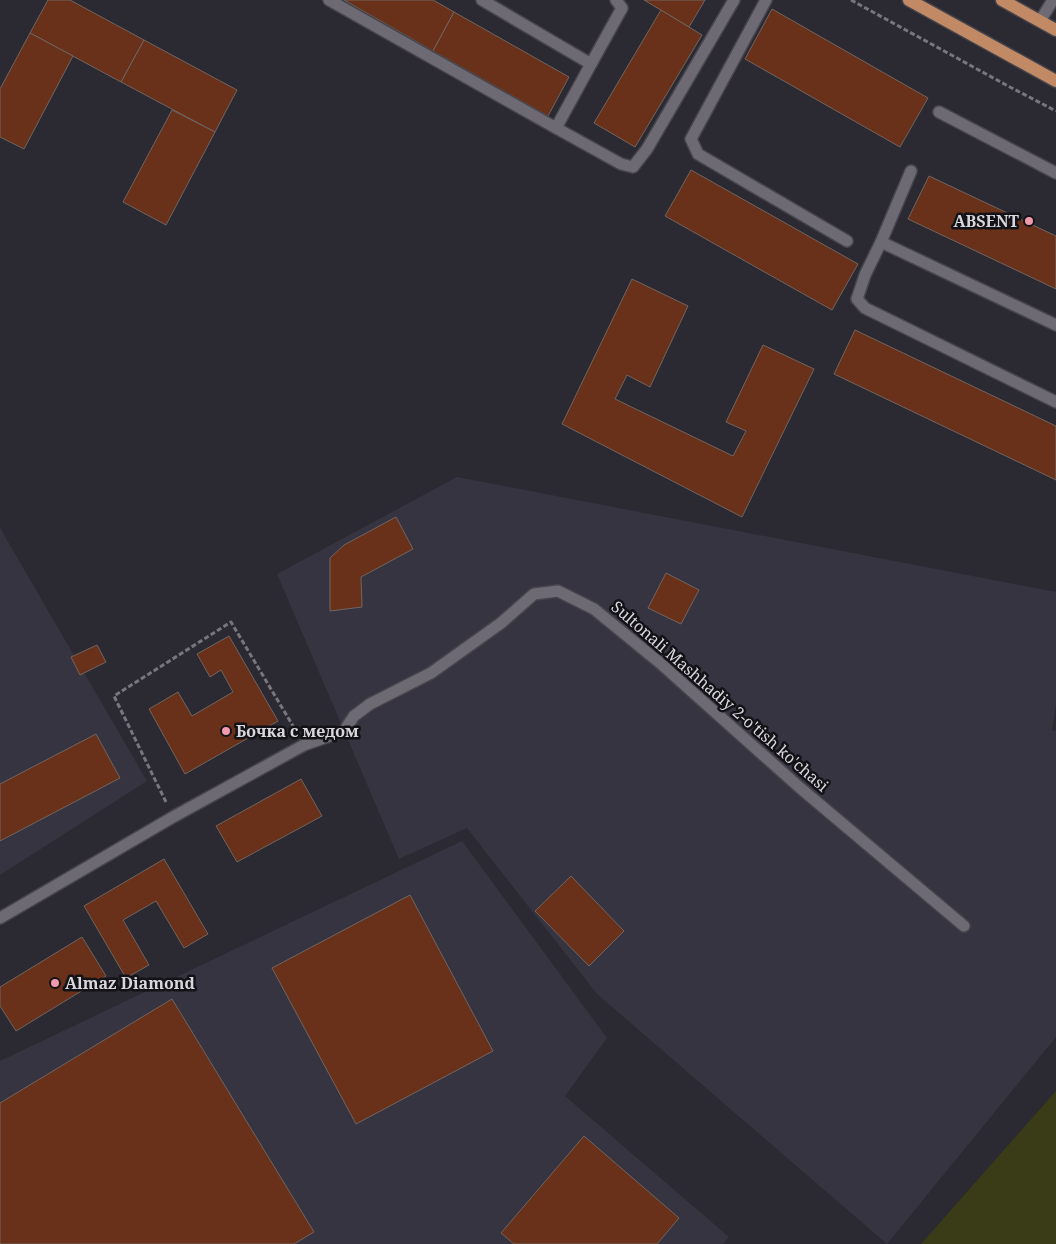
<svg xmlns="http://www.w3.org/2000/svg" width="1056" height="1244" viewBox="0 0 1056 1244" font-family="'Noto Serif',serif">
  <rect width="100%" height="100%" fill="#2b2931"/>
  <g fill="#373441">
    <path d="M 457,477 L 1056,592 L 1056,705 L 1052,730 L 1056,731 L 1056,1037 L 887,1244 L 597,994 L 467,828 L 399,859 L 277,574 Z"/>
    <path d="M 0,528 L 147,781 L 0,875 Z"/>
    <path d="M 462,841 L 607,1038 L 565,1096 L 729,1237 L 723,1244 L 0,1244 L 0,1061 Z"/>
  </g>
  <path fill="#393c16" d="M 1056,1091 L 1056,1244 L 921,1244 Z"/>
  <g fill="#693119" stroke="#706561">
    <path d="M 48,0 L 70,0 L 144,40 L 121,82 L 30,33 Z"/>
    <path d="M 344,0 L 433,0 L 454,12 L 433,51 Z"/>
    <path d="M 644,0 L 705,0 L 689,27 Z"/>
    <path d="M 772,9 L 928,98 L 900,147 L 745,59 Z"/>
    <path d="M 661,10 L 702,35 L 635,147 L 594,123 Z"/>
    <path d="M 454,12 L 569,77 L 548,116 L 433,51 Z"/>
    <path d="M 30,33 L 73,56 L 24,149 L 0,137 L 0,89 Z"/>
    <path d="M 144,40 L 237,90 L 215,132 L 121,82 Z"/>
    <path d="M 172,110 L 215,132 L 166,225 L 123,202 Z"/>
    <path d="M 691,170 L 858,264 L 832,310 L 665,216 Z"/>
    <path d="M 929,176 L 1056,236 L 1056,289 L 908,219 Z"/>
    <path d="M 632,279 L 688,306 L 650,387 L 627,375 L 615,399 L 733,456 L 746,431 L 726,422 L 763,345 L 814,369 L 742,517 L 562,424 Z"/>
    <path d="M 855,330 L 1056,426 L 1056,480 L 834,374 Z"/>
    <path d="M 396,517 L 413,549 L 361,577 L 362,607 L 330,611 L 330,558 L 344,545 Z"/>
    <path d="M 666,573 L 699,590 L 681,624 L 648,608 Z"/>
    <path d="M 229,636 L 278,721 L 185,774 L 149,709 L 178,692 L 192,716 L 233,692 L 221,670 L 210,677 L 197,654 Z"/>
    <path d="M 97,645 L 106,662 L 80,675 L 71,657 Z"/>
    <path d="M 96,734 L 120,778 L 0,841 L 0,784 Z"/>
    <path d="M 301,779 L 322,816 L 237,862 L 216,826 Z"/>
    <path d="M 164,859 L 208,934 L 184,948 L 156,901 L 123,920 L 149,965 L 126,978 L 84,906 Z"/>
    <path d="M 571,876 L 624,931 L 589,966 L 535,911 Z"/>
    <path d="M 410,895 L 493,1051 L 356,1124 L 272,968 Z"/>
    <path d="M 82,937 L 106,976 L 16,1031 L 0,1006 L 0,987 Z"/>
    <path d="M 172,999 L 314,1232 L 294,1244 L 0,1244 L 0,1103 Z"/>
    <path d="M 584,1136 L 679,1218 L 657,1244 L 514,1244 L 501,1233 Z"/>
  </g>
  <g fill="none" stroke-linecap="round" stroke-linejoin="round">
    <g stroke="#46444c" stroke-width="14">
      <g id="lane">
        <path d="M 329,0 L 556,128 L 591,64"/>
        <path d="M 482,0 L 591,64 L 622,8 L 616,0"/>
        <path d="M 766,0 L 691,139 L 698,154 L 847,241"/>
        <path d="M 1040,21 L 1053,0"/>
        <path d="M 939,112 L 1056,173"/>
        <path d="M 556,128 L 621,164 L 633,167 L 647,149 L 734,0"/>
        <path d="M 911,171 L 881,242 L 865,275 L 857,299 L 865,308 L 1056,402"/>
        <path d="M 881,242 L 1056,325"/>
        <path d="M 0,918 L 173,817 L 304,745 L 344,731 L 354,716 L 370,704 L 431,673 L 501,623 L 534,594 L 558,591 L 594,609 L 660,663 L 799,787 L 964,926"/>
      </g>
    </g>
    <g stroke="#46444c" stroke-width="15">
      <g id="primary">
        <path d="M 909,0 L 1056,81"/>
        <path d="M 1002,0 L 1056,30"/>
      </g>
    </g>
    <g stroke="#78767d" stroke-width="3" stroke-dasharray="5 2.5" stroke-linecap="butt">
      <path d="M 851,0 L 1008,86 L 1056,111"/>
      <path d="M 166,802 L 114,696 L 231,622 L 296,731"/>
    </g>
    <use href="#lane" stroke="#6d6a74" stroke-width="11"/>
    <use href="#primary" stroke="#c28a64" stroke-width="12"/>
  </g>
  <g fill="#f29aad" stroke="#131216" stroke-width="2">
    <circle cx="1029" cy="221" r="5"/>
    <circle cx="226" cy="731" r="5"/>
    <circle cx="55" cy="983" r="5"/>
  </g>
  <g text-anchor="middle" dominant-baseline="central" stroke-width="5" stroke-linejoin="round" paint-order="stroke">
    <g font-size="16" font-weight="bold" fill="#d9d7dd" stroke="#131216" text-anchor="start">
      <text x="1019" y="221" text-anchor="end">ABSENT</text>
      <text x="236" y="731">Бочка с медом</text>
      <text x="65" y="983">Almaz Diamond</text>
    </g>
    <g font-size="16" fill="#d9d7dd" stroke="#131216">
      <text transform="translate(720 696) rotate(41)">Sultonali Mashhadiy 2-o'tish ko'chasi</text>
    </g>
  </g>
</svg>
